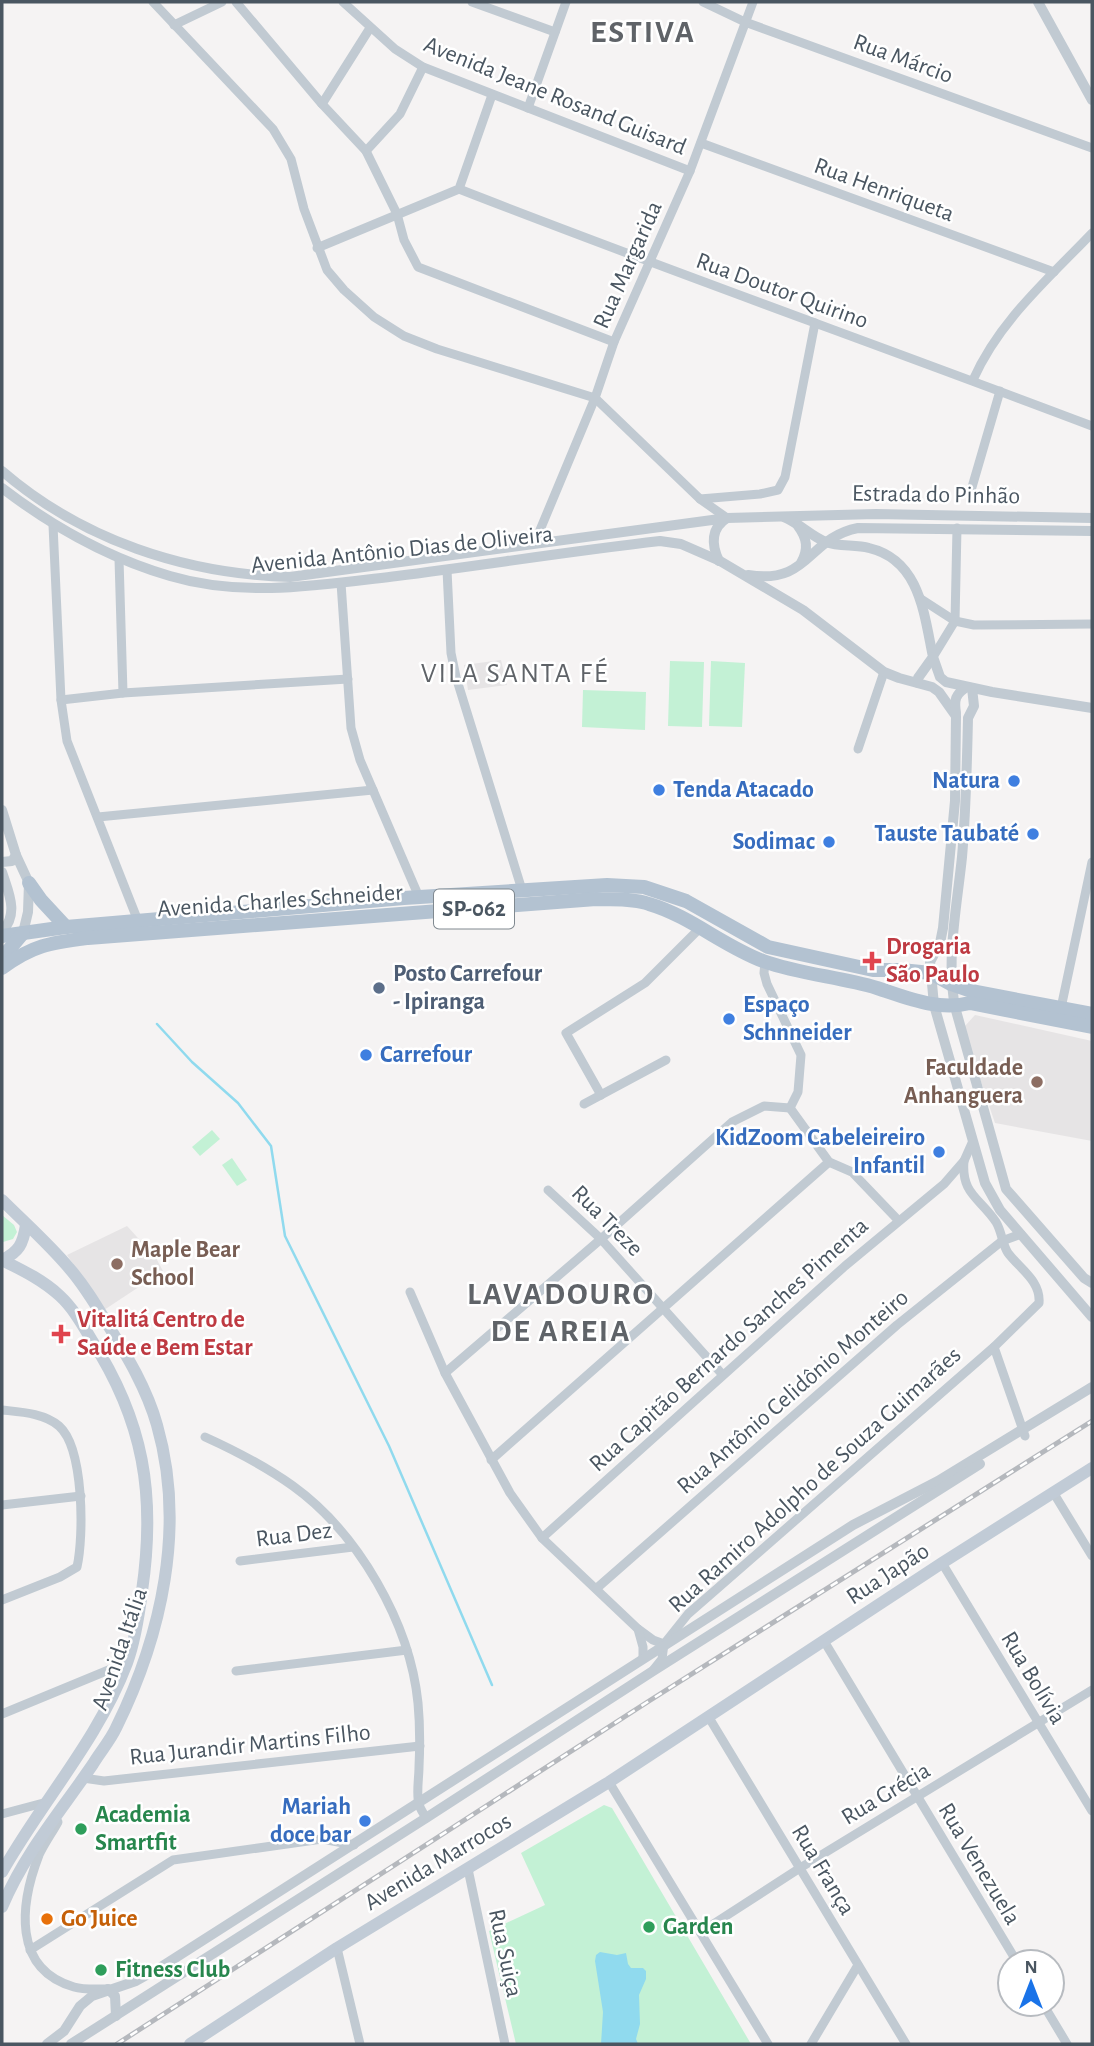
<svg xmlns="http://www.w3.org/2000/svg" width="1094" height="2046" viewBox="0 0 1094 2046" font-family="'Alegreya Sans',sans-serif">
  <rect width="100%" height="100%" fill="#f5f3f3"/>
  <g fill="#e6e4e5">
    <path d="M 501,660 L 507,685 L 468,690 L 464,665 Z"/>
    <path d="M 975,1015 L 1092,1041 L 1092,1141 L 995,1123 L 966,1038 L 965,1026 Z"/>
    <path d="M 127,1226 L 156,1258 L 163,1271 L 104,1310 L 67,1255 Z"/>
  </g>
  <g fill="#c3f1d5">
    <path d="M 670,661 L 704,662 L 702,727 L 668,726 Z"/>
    <path d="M 711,661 L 745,663 L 742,727 L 709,726 Z"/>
    <path d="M 583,690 L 646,692 L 645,730 L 582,727 Z"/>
    <path d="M 212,1130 L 220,1139 L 200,1156 L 192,1147 Z"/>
    <path d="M 232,1158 L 247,1180 L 237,1186 L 222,1165 Z"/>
    <path d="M 2,1215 L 14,1225 L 17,1232 L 13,1239 L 3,1242 Z"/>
    <path d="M 604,1805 L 612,1808 L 751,2044 L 516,2044 L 489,1931 L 545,1905 L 521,1853 Z"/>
  </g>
  <path fill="#90daee" d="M 600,1952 L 617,1955 L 626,1953 L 628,1964 L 631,1968 L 643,1968 L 646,1971 L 646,1979 L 639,1995 L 640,2024 L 636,2039 L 638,2044 L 601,2044 L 603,2012 L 595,1961 L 596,1955 Z"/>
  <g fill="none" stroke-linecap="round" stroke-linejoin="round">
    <path stroke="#90daee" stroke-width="2.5" d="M 157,1024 L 192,1062 L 238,1103 L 271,1146 L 285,1236 L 389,1446 L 492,1685"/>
    <g stroke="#c1cad2" stroke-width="9">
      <path d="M 153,2 L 273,129 L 291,159 L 304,209 L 327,270 L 344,290 L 374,317 L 404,336 L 437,349 L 595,398 L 700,499 L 727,518"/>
      <path d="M 236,2 L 322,104 L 366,151 L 397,214 L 404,240 L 418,267 L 614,342"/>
      <path d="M 343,2 L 395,49 L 423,67 L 690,171"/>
      <path d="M 472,2 L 555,32"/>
      <path d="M 703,2 L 745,22 L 1092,148"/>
      <path d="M 174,25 L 222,2"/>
      <path d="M 322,104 L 370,28"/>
      <path d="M 528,108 L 566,2"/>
      <path d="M 701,143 L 1054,272"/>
      <path d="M 366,151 L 400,114 L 423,67"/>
      <path d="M 459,189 C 669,271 881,346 1092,426"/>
      <path d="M 317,248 L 459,189 L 492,95"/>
      <path d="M 973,380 C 999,321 1048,279 1092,233"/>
      <path d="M 970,494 L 1000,391"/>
      <path d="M 700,499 L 760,494 L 778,490 L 785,477 L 815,323"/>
      <path d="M 53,525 L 61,700 L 67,741 L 138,921"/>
      <path d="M 535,542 L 595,398 L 614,342 L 690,171 L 753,2"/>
      <path d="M 119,559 L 123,693"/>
      <path d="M 447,570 L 451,653 L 456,677 L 522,890"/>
      <path d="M 341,583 L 351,728 L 360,760 L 419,897"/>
      <path d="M 921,599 L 955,621 L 974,625 L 1092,624"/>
      <path d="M 933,657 L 955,621 L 957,528"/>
      <path d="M 61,700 L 123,693 L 348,679"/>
      <path d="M 858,749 L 884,672"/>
      <path d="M 98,817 L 373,790"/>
      <path d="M 765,961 L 764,973 L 767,984 L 801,1055 L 798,1092 L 790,1108"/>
      <path d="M 1061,1008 L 1092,862"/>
      <path d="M 601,1095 L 566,1033 L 645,983 L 700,928"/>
      <path d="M 584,1104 L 666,1060"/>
      <path d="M 790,1108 L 829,1162 L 852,1172 L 898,1220"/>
      <path d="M 548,1190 L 601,1239 L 722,1374"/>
      <path d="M 410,1292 L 445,1373 L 510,1493 L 542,1538 L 638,1629 L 653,1640 L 664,1644"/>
      <path d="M 994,1347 L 1025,1436"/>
      <path d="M 445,1373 L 601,1239 L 732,1122 L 764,1106 L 790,1108"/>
      <path d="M 2,1410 C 20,1412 44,1413 59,1426 C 84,1448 84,1536 77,1567 L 60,1577 L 2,1600"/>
      <path d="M 205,1437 C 236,1451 265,1466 293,1486 C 358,1533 410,1623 418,1703 C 420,1724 420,1746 419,1767 C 419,1778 416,1794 419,1804 C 420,1809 424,1814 426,1818"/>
      <path d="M 491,1460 L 829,1162"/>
      <path d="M 1053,1492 L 1092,1556"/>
      <path d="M 2,1505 L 81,1496"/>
      <path d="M 542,1538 L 845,1266 L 944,1184 L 964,1161 L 972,1143"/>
      <path d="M 240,1561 L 353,1547"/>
      <path d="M 942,1563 L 1092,1811"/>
      <path d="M 597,1588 L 897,1325 L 1002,1241 L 1021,1234"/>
      <path d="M 638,1629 L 643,1647 L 643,1658"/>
      <path d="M 824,1641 L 1017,1962"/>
      <path d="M 654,1669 L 662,1659 L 664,1644 L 688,1614 L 994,1347 L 1039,1303 C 1041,1281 1020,1269 1008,1253 C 1002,1244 1002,1232 996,1222 C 980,1198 961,1194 964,1161"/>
      <path d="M 236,1671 L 407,1650"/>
      <path d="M 2,1714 L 128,1662"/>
      <path d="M 708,1716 L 906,2044"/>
      <path d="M 82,1780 L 83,1778 L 104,1781 L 420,1746"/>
      <path d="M 609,1782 L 768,2044"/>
      <path d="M 2,1814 L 47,1802"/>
      <path d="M 58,1822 C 52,1833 44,1844 39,1855 C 20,1904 12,1969 74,1987 C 84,1990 96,1989 107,1989"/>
      <path d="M 468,1869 L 505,2044"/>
      <path d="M 701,1932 L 800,1868 L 1092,1690"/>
      <path d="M 337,1948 L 360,2044"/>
      <path d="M 30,1950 L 173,1860 L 322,1839 L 354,1845"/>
      <path d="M 1043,2004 L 1067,2044"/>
      <path d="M 811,2044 L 858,1965"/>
    </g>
    <g stroke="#c1cad2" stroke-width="10">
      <path d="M 1038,2 L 1092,100"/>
      <path d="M 2,471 C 82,540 185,574 290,577 L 727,518 L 876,514 L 1092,518"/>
      <path d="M 2,488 C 53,527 108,558 170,576 C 244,598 321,585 397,576 C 484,565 572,551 660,541 L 681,544 L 720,561 L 803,610 L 884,672 L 899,678 L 932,687 L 939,692 L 956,716 L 955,801 L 943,928 L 940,943 L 930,962 L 934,1005 L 985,1183 L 1000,1210 L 1092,1317"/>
      <path d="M 784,517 C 799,523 812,537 826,542 C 839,547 856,544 869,548 C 920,560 924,614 933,657 L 918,678 L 918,683"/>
      <path d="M 798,526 C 807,538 809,549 801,563"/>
      <path d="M 719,561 C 711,544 711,528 727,518"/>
      <path d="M 748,575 C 810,585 807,538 858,528 L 1092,531"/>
      <path d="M 933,657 L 940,677 L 946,682 L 992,692 L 1092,708"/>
      <path d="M 972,688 L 974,706 L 968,718 C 967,764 966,811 962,857 C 957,906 946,958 955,1007 L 1006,1189 L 1084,1278 L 1092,1283"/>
      <path d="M 956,713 C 954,700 955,694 967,687"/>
      <path d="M 2,810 L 16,855 L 29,883 L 28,912 L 23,933"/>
      <path d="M 2,862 L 12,861 L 16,855"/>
      <path d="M 2,872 C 9,894 19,913 2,932"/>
      <path d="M 108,1989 L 115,1996 L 116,2016"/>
      <path d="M 47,2044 L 64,2031 L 80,2006 L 92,1996 L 136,1981 L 161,1967 L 853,1525 L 938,1481 L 1092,1387"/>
      <path d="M 71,2044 L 426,1818 L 653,1671 L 980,1464"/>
    </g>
    <g stroke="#c1cbd6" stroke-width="12">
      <path d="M 2,1200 C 23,1221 50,1245 69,1268 C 84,1285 96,1305 108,1325 C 127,1356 147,1389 157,1425 C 186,1526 162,1635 116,1728 C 110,1741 100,1752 93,1764 C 61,1811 24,1854 2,1907"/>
      <path d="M 2,1260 C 22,1270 43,1280 60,1296 C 73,1308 82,1324 91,1339 C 144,1421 156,1495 142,1591 C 139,1615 135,1641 127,1663 C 98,1740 42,1801 2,1872"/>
      <path d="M 2,1260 C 19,1252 23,1244 26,1225"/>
      <path d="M 190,2044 L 337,1948 L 609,1782 L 942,1563 L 1092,1468"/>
    </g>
    <g stroke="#b3c2d1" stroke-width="14">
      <path d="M 29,883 L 41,900 L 66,927"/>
      <path d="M 2,936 L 66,927 L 404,898 L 607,885 L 644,887 L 686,901 L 768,947 L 873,970 L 901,970 L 931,973 L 951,984 L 971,991 L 1092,1014"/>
      <path d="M 2,958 L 23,933"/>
      <path d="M 2,968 C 33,945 50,943 88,938 L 596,899 C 613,900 632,898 649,904 C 690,916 723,946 763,961 C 799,974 840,977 877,988 C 908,998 938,1011 970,1003 L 1092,1027"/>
    </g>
    <g stroke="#b5b8bd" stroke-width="5">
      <path id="rail" d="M 117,2044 L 649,1701 L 1092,1421"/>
    </g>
    <use href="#rail" stroke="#fff" stroke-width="2.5" stroke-dasharray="8" stroke-linecap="butt"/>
  </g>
  <g fill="#3f7fe0" stroke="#fff" stroke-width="2.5">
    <circle cx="1014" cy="781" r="7"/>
    <circle cx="659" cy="790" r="7"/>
    <circle cx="1033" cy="834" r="7"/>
    <circle cx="829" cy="842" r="7"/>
    <circle cx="729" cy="1019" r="7"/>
    <circle cx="366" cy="1055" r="7"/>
    <circle cx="939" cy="1152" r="7"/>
    <circle cx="365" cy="1821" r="7"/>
  </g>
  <g fill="#e0444e" stroke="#fff" stroke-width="2.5">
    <path d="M868.5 950.5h7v7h7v7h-7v7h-7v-7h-7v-7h7z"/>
    <path d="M57.5 1323.5h7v7h7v7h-7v7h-7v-7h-7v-7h7z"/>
  </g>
  <circle fill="#5c6f8a" stroke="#fff" stroke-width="2.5" cx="379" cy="988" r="7"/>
  <g fill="#8d6e63" stroke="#fff" stroke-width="2.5">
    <circle cx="1037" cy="1082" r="7"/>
    <circle cx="117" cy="1264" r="7"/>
  </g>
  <g fill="#2e9e5b" stroke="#fff" stroke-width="2.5">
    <circle cx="81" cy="1829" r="7"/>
    <circle cx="649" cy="1927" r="7"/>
    <circle cx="101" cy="1970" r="7"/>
  </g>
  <circle fill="#e8710a" stroke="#fff" stroke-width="2.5" cx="47" cy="1919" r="7"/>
  <g text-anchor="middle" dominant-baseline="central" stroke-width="5" stroke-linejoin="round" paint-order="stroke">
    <rect fill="#fff" stroke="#808990" stroke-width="2" x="434" y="889.5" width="80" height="39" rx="5"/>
    <g font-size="23" font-weight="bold" fill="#4a5661">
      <text x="474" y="909">SP-062</text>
    </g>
    <g font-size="24" fill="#4a5661" stroke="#fff">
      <text transform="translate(903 59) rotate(20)">Rua Márcio</text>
      <text transform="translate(555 96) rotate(22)">Avenida Jeane Rosand Guisard</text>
      <text transform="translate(884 190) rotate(20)">Rua Henriqueta</text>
      <text transform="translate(628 265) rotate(-66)">Rua Margarida</text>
      <text transform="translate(782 291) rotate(20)">Rua Doutor Quirino</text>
      <text transform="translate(936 495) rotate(1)">Estrada do Pinhão</text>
      <text transform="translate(402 550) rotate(-6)">Avenida Antônio Dias de Oliveira</text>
      <text transform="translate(280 901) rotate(-4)">Avenida Charles Schneider</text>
      <text transform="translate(607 1221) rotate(45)">Rua Treze</text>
      <text transform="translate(729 1345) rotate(-42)">Rua Capitão Bernardo Sanches Pimenta</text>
      <text transform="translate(793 1392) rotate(-41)">Rua Antônio Celidônio Monteiro</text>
      <text transform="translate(815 1480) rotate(-42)">Rua Ramiro Adolpho de Souza Guimarães</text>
      <text transform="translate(294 1535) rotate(-7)">Rua Dez</text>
      <text transform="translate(888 1574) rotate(-33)">Rua Japão</text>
      <text transform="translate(120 1649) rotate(-71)">Avenida Itália</text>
      <text transform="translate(1033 1678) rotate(59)">Rua Bolívia</text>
      <text transform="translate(250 1745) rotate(-6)">Rua Jurandir Martins Filho</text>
      <text transform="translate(886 1794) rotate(-31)">Rua Grécia</text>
      <text transform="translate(438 1862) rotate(-31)">Avenida Marrocos</text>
      <text transform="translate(979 1864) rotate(59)">Rua Venezuela</text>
      <text transform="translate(823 1870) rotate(59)">Rua França</text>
      <text transform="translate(505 1953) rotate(78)">Rua Suiça</text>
    </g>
    <g font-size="24" font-weight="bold" fill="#366cbe" stroke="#fff" text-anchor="end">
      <text x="1000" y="781">Natura</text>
      <text x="673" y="790" text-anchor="start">Tenda Atacado</text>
      <text x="1019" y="834">Tauste Taubaté</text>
      <text x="815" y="842">Sodimac</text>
      <text x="743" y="1005" text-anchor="start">Espaço<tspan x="743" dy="28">Schnneider</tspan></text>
      <text x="380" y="1055" text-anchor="start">Carrefour</text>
      <text x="925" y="1138">KidZoom Cabeleireiro<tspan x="925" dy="28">Infantil</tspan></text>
      <text x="351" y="1807">Mariah<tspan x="351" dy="28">doce bar</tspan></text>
    </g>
    <g font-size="24" font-weight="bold" fill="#be3a42" stroke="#fff" text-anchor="start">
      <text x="886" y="947">Drogaria<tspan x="886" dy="28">São Paulo</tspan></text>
      <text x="77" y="1320">Vitalitá Centro de<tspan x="77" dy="28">Saúde e Bem Estar</tspan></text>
    </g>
    <g font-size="24" font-weight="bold" fill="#4e5e75" stroke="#fff" text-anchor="start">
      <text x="393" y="974">Posto Carrefour<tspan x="393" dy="28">- Ipiranga</tspan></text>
    </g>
    <g font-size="24" font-weight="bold" fill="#785e54" stroke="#fff" text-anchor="end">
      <text x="1023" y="1068">Faculdade<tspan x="1023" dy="28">Anhanguera</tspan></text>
      <text x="131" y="1250" text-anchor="start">Maple Bear<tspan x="131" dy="28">School</tspan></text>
    </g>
    <g font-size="24" font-weight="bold" fill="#27864d" stroke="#fff" text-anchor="start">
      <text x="95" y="1815">Academia<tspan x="95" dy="28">Smartfit</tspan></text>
      <text x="663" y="1927">Garden</text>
      <text x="115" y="1970">Fitness Club</text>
    </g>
    <g font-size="24" font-weight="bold" fill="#c56008" stroke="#fff" text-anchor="start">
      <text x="61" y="1919">Go Juice</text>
    </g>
    <g font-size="28" letter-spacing="2" fill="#5f6368" stroke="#fff">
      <text x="515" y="674">VILA SANTA FÉ</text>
    </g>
    <g font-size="32" font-weight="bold" letter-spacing="2" fill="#5f6368" stroke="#fff">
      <text x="643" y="32">ESTIVA</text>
      <text x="561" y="1294">LAVADOURO<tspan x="561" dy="37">DE AREIA</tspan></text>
    </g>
  </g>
  <rect width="1094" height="2046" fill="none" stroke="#4a5661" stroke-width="7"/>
  <g transform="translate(1031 1983)"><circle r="33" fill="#ffffff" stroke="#b7bbc0" stroke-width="2"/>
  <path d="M0-5L12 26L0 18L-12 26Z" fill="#1a73e8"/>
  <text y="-10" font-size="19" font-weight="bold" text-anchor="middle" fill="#4a5661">N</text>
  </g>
</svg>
